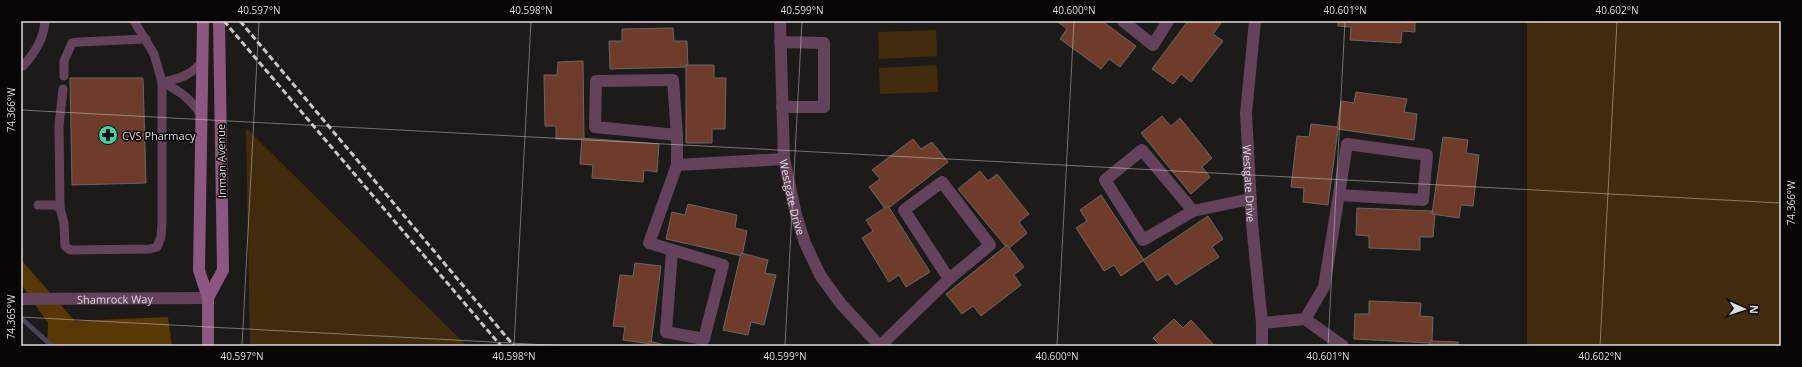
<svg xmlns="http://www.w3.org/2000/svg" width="1802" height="367" viewBox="0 0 1802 367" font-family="'Open Sans',sans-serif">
  <rect width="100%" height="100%" fill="#1d1a1a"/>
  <g fill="#432c0e">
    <rect x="1527" y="21" width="254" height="325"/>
    <path d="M 936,30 L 937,56 L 879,59 L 878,32 Z"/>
    <path d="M 937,65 L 938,92 L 880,94 L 879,68 Z"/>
    <path d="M 246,128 L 467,346 L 250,346 Z"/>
  </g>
  <path fill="#573704" d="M 21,211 L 23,262 L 75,321 L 168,317 L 172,346 L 47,346 L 48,323 L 21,284 Z"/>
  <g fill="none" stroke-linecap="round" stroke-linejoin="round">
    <path stroke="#4d4258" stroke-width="5" d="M 21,318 L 52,346"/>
  </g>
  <g fill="#6f3c2c" stroke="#6a6665">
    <path d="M 1057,21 L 1102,21 L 1136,46 L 1120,67 L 1109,59 L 1101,69 L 1060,39 L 1067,29 Z"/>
    <path d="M 1188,21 L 1219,21 L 1221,23 L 1213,34 L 1223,41 L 1191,82 L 1181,74 L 1173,84 L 1152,69 Z"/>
    <path d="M 1338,21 L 1415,21 L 1415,32 L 1402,31 L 1401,43 L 1350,40 L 1351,27 L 1338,26 Z"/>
    <path d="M 673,28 L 674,41 L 687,41 L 688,67 L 610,69 L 609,41 L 622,41 L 622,29 Z"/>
    <path d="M 583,61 L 584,139 L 556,139 L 556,126 L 545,126 L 544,75 L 557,75 L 558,62 Z"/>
    <path d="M 686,65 L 714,65 L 714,78 L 726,78 L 725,129 L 712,129 L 712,143 L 686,143 Z"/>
    <path d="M 70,78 L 143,78 L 146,183 L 72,185 Z"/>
    <path d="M 1356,92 L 1407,99 L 1404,112 L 1417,114 L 1414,140 L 1337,129 L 1341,101 L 1354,103 Z"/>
    <path d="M 1162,116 L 1171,126 L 1180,118 L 1212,158 L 1202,167 L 1210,177 L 1191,194 L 1141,133 Z"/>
    <path d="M 1311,124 L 1337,127 L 1338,129 L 1328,205 L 1303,202 L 1304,188 L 1291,187 L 1297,136 L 1309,137 Z"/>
    <path d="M 1443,137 L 1468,140 L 1466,153 L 1479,155 L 1473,206 L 1461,205 L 1459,218 L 1432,214 Z"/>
    <path d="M 582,138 L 659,144 L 657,172 L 644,170 L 643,182 L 592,178 L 593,165 L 580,164 Z"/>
    <path d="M 913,139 L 921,149 L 932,142 L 948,162 L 886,210 L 869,187 L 880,179 L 872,170 Z"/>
    <path d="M 980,171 L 988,181 L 997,174 L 1029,214 L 1019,222 L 1027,233 L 1008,249 L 958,189 Z"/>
    <path d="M 1101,195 L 1144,260 L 1121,276 L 1114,265 L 1104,271 L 1076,228 L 1087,221 L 1080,210 Z"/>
    <path d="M 688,204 L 737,215 L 735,228 L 747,231 L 742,256 L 666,239 L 672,212 L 685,215 Z"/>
    <path d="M 888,206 L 930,272 L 906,287 L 899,275 L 889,282 L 862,238 L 873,231 L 866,220 Z"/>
    <path d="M 1357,208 L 1432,211 L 1432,214 L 1435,214 L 1433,237 L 1420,237 L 1420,250 L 1369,248 L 1369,236 L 1356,235 Z"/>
    <path d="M 1208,216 L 1223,239 L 1212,247 L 1219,257 L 1176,285 L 1168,274 L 1157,281 L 1143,260 Z"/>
    <path d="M 1007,245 L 1024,267 L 1014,275 L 1021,285 L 981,316 L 973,306 L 962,314 L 946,294 Z"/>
    <path d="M 741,253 L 768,260 L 765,273 L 776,275 L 764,325 L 751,322 L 748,335 L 723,330 Z"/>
    <path d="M 635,263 L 661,266 L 651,344 L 623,340 L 625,327 L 613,326 L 620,275 L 633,276 Z"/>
    <path d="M 1369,301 L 1421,303 L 1420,316 L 1433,317 L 1432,341 L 1430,341 L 1430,343 L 1354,339 L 1355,314 L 1369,314 Z"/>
    <path d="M 1174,319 L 1183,328 L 1191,320 L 1215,346 L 1161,346 L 1153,338 Z"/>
    <path d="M 649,341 L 669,346 L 648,346 Z"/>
    <path d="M 1430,341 L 1458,342 L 1458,346 L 1430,346 Z"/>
  </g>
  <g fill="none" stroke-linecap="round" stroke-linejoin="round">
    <g stroke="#64425c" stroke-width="9">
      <path d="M 23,66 C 35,53 44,39 45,21"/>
      <path d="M 64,76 L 64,61 L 72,43 L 79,42 L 146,39"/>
      <path d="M 162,82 C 181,92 190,98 202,116"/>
      <path d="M 162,82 C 180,79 191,75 203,61"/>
      <path d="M 38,205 L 54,205 L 60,208 L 64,223 L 65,246 L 70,250 L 150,249 L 157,247 L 161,237 L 162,223 L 162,82 L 154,54 L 134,21"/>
      <path d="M 60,208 L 59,125 L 63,89"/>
    </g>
    <g stroke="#64425c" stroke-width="12">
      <path id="s1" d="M 780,21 L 784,159 L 796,215 L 805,243 L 820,275 L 841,304 L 880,346"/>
      <path d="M 1123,21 L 1153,45 L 1168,21"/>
      <path id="s2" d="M 1255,21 L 1246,113 L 1252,224 L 1262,323 L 1262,346"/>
      <path d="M 780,42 L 824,43 L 824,107 L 782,107"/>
      <path d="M 677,135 L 595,127 L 596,81 L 673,80 L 677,135 L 677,165 L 784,159"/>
      <path d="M 1193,211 L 1143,240 L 1105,180 L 1142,150 L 1193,211 L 1250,199"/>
      <path d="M 672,250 L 666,332 L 704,339 L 723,265 L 649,243 L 677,165"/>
      <path id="s3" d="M 21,299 L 208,298"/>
      <path d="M 1305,319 L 1324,287 L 1347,144 L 1427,155 L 1423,200 L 1339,195"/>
      <path d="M 1262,323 L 1305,319 L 1343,346"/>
      <path d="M 880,346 L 949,279 L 990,245 L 942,182 L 904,210 L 949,279"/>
    </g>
    <g stroke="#8d5781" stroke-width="12">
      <path d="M 203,21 L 199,270 L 208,298 L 208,346"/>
      <path d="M 208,298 L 223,270 L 219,21"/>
    </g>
    <g stroke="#c9c7c7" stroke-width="3" stroke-dasharray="6 3" stroke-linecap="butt">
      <path d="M 224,21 L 501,346"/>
      <path d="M 240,21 L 514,346"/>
    </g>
  </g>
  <path fill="none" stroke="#dfdddd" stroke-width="1" stroke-opacity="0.45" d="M 21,110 L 1781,203M 21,317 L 567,346M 242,346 L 259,21M 514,346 L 531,21M 785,346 L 802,21M 1057,346 L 1074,21M 1328,346 L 1345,21M 1600,346 L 1617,21"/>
  <defs>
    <g id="pharmacy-disc" transform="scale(1)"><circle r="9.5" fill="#3bd4a4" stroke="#070506"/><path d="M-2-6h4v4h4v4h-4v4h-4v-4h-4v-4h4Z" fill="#111"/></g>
  </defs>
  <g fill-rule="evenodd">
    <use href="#pharmacy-disc" x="108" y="135"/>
  </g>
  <g text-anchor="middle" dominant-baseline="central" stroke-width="3" stroke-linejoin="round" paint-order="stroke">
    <g font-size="11" fill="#dfdddd" stroke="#070506" text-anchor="start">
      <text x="122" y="135">CVS Pharmacy</text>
    </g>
    <g font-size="11" fill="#dfdddd" stroke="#070506">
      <text transform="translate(221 161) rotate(-91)">Inman Avenue</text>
      <text stroke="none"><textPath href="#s2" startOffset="163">Westgate Drive</textPath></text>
      <text stroke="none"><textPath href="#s1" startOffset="177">Westgate Drive</textPath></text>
      <text stroke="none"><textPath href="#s3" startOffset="94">Shamrock Way</textPath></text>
    </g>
  </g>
  <rect width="1802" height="367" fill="none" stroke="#070506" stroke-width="44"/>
  <g transform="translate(1744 309) rotate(93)" stroke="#070506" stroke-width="3" paint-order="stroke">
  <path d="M0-3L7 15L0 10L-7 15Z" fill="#dfdddd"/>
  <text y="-6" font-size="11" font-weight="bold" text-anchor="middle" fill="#dfdddd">N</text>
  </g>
  <rect x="22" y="22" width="1758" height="323" fill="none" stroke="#dfdddd" stroke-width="1.5"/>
  <g font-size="10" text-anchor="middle" fill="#dfdddd">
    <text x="259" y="14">40.597°N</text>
    <text x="531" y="14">40.598°N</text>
    <text x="802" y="14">40.599°N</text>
    <text x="1074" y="14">40.600°N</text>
    <text x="1345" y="14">40.601°N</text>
    <text x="1617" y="14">40.602°N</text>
    <text transform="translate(11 110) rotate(-90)" y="4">74.366°W</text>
    <text transform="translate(1791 203) rotate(-90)" y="4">74.366°W</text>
    <text transform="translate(11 317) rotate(-90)" y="4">74.365°W</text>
    <text x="242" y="360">40.597°N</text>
    <text x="514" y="360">40.598°N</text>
    <text x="785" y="360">40.599°N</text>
    <text x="1057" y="360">40.600°N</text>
    <text x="1328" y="360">40.601°N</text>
    <text x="1600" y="360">40.602°N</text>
  </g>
</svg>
